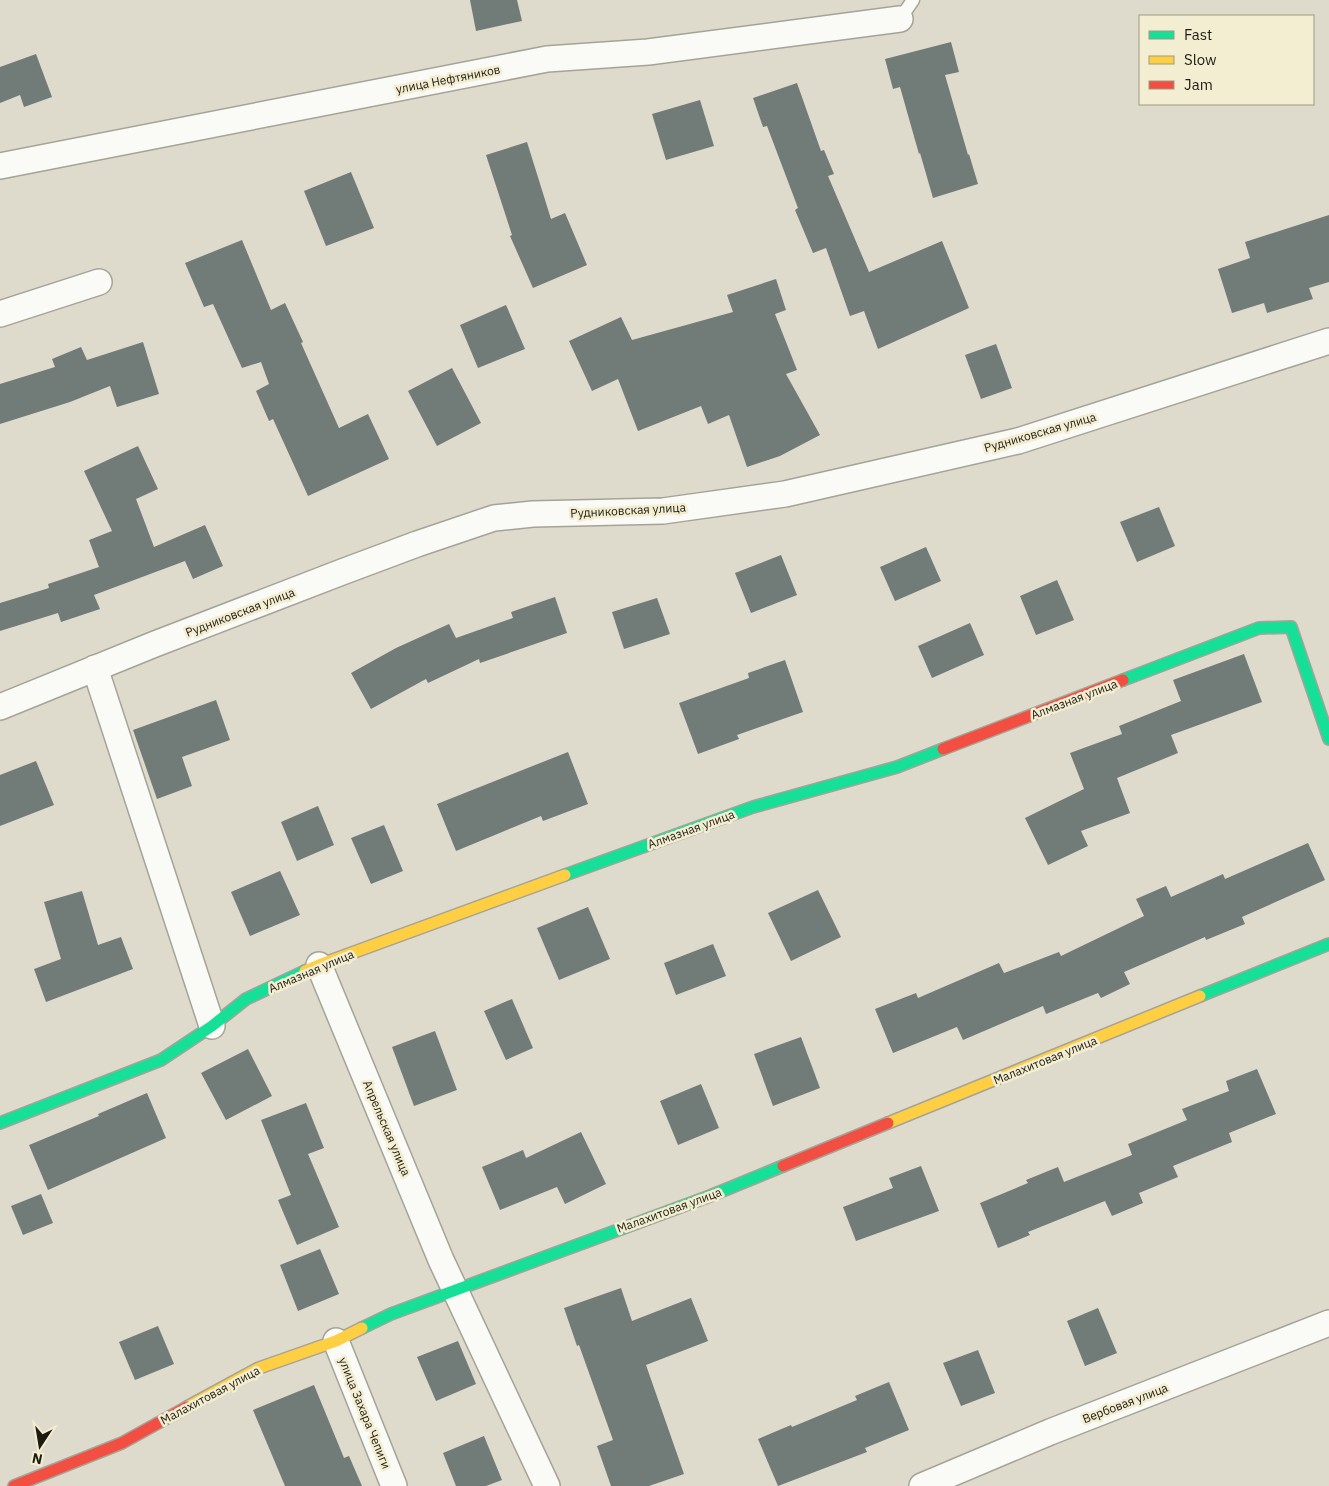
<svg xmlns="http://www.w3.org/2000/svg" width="1329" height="1486" viewBox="0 0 1329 1486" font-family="'IBM Plex Sans',sans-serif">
  <rect width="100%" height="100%" fill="#dedbcc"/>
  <g fill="#717b78">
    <path d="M 470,0 L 517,0 L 522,21 L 476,31 Z"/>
    <path d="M 951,42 L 959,72 L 945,75 L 968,155 L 969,154 L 978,184 L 933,198 L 920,153 L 919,154 L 900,87 L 893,89 L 885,59 Z"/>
    <path d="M 36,54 L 52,97 L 24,107 L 20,95 L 0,103 L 0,67 Z"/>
    <path d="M 797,83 L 821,151 L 824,150 L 834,174 L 828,176 L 869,272 L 942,241 L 969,308 L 878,349 L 864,311 L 850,316 L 826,248 L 813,253 L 795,210 L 798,208 L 767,126 L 763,127 L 753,98 Z"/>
    <path d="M 700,100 L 714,146 L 666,160 L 652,114 Z"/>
    <path d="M 527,142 L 551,219 L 565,213 L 587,265 L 533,288 L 510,236 L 512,235 L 486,155 Z"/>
    <path d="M 351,172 L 374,228 L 326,246 L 304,191 Z"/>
    <path d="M 1329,215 L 1329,282 L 1309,288 L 1313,299 L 1267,313 L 1264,303 L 1232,313 L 1218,269 L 1250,258 L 1245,242 Z"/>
    <path d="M 242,240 L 271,310 L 285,303 L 303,342 L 301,343 L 339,428 L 368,414 L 389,459 L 308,496 L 273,419 L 269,421 L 256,391 L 269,384 L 261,362 L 242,368 L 213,304 L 204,307 L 185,263 Z"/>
    <path d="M 776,279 L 786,310 L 775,314 L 797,370 L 786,374 L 820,435 L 780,456 L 747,467 L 729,415 L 708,424 L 701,406 L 638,431 L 618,379 L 592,391 L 569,341 L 621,317 L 632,340 L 733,312 L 727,295 Z"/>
    <path d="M 506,305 L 525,349 L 478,368 L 460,325 Z"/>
    <path d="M 143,342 L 159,394 L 117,407 L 110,386 L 70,402 L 0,424 L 0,384 L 55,367 L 52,359 L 81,347 L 87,360 Z"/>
    <path d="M 996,344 L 1012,388 L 981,399 L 965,355 Z"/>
    <path d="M 452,368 L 481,423 L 437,446 L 408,391 Z"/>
    <path d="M 138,446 L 158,489 L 136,499 L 154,547 L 205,525 L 223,566 L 193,579 L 185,561 L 94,595 L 100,609 L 61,622 L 58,613 L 0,631 L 0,603 L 49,588 L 48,584 L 99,567 L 89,540 L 112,531 L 84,471 Z"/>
    <path d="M 1159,507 L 1175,546 L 1137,562 L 1120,522 Z"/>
    <path d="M 926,547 L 941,581 L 895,601 L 880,567 Z"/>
    <path d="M 781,555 L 797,595 L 751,613 L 735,573 Z"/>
    <path d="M 1057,580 L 1074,620 L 1036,635 L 1020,596 Z"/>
    <path d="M 555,597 L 567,633 L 480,663 L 479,659 L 428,683 L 426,679 L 371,709 L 351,673 L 396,648 L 449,624 L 456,638 L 513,618 L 511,612 Z"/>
    <path d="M 657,598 L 670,634 L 624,649 L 612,612 Z"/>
    <path d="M 970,623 L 984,655 L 932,678 L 918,646 Z"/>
    <path d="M 1244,654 L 1262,702 L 1171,735 L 1178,753 L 1117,778 L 1130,813 L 1081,831 L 1088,846 L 1048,865 L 1025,818 L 1084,789 L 1070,753 L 1122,734 L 1119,726 L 1181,701 L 1173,680 Z"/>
    <path d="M 785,660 L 803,712 L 737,735 L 739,739 L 698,754 L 679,703 L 749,678 L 748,673 Z"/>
    <path d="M 216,700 L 230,740 L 182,757 L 192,786 L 157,799 L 133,730 Z"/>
    <path d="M 568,752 L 588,804 L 543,821 L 541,816 L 456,851 L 437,804 Z"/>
    <path d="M 36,761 L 54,805 L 0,826 L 0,775 Z"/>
    <path d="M 318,806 L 334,845 L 297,861 L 281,822 Z"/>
    <path d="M 384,825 L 403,871 L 371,884 L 351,838 Z"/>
    <path d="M 1308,843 L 1325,880 L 1242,917 L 1245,924 L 1206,940 L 1205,937 L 1124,972 L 1130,984 L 1101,998 L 1098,993 L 1046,1014 L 1043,1006 L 963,1040 L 957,1027 L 893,1053 L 875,1009 L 916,993 L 918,998 L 999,963 L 1004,973 L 1059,952 L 1061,956 L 1144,916 L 1136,899 L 1166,886 L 1171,897 L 1223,874 L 1225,879 Z"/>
    <path d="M 280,871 L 300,915 L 250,936 L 231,892 Z"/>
    <path d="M 818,890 L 841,937 L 791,961 L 768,913 Z"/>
    <path d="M 82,891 L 98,945 L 121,937 L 133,969 L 46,1002 L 34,969 L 61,959 L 44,902 Z"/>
    <path d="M 588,907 L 610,959 L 559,980 L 537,928 Z"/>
    <path d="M 713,944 L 726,976 L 676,995 L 664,963 Z"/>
    <path d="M 512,999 L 533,1048 L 506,1060 L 484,1011 Z"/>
    <path d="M 435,1031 L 457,1090 L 414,1106 L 392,1047 Z"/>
    <path d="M 801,1037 L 820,1088 L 773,1106 L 754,1054 Z"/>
    <path d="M 248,1049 L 272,1096 L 226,1120 L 201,1073 Z"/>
    <path d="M 1257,1069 L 1276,1114 L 1229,1133 L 1232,1142 L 1173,1166 L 1178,1177 L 1139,1193 L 1143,1203 L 1112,1216 L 1105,1201 L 1028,1232 L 1030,1235 L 998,1248 L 980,1203 L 1028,1183 L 1026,1180 L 1058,1167 L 1064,1182 L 1132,1155 L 1128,1144 L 1187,1120 L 1182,1109 L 1229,1091 L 1226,1081 Z"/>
    <path d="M 701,1084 L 719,1128 L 678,1145 L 660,1101 Z"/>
    <path d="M 147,1093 L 166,1138 L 48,1190 L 29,1145 L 99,1116 L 98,1114 Z"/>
    <path d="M 306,1103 L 324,1148 L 308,1154 L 339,1227 L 297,1245 L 278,1200 L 291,1195 L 261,1120 Z"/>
    <path d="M 581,1132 L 606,1184 L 565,1204 L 557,1187 L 500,1210 L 482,1167 L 523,1150 L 526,1158 Z"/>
    <path d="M 921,1166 L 939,1211 L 856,1241 L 843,1207 L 893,1188 L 889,1178 Z"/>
    <path d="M 41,1194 L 53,1223 L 23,1235 L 11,1206 Z"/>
    <path d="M 320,1249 L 339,1294 L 298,1311 L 280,1265 Z"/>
    <path d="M 621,1288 L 632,1321 L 691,1298 L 708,1341 L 646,1365 L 684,1474 L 649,1486 L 611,1486 L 597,1446 L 613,1440 L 579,1345 L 577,1346 L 564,1308 Z"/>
    <path d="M 1098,1308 L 1117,1353 L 1085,1366 L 1067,1321 Z"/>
    <path d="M 158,1326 L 174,1364 L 135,1380 L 119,1342 Z"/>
    <path d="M 458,1341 L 476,1384 L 436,1401 L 417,1357 Z"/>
    <path d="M 978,1350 L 995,1393 L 961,1406 L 943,1363 Z"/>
    <path d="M 889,1382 L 909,1430 L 865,1448 L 867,1452 L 778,1486 L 758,1439 L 791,1425 L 792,1427 L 857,1400 L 855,1396 Z"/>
    <path d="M 314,1385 L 344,1458 L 349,1456 L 362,1486 L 285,1486 L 253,1410 Z"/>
    <path d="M 484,1436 L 502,1480 L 486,1486 L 456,1486 L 443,1453 Z"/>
  </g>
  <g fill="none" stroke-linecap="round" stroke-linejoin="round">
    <g stroke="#a5a397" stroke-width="15">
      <path id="lane" d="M 900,19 L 913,0"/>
    </g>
    <g stroke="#a5a397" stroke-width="28">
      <g id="street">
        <path d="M 0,166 L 547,59 L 648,52 L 900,19"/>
        <path d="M 0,314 L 99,282"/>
        <path d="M 95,668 L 212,1026"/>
        <path d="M 0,707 L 155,644 L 342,572 L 417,544 L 494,518 L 533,514 L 663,511 L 785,494 L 1018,441 L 1329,341"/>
        <path d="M 319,965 L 441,1260 L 547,1486"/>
        <path d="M 336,1341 L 394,1486"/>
        <path d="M 922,1486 L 1050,1432 L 1329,1323"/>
      </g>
    </g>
    <g stroke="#a5a397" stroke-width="14">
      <g id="fast">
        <path d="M 1123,680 L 1259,628 L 1291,627 L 1329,739"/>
        <path d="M 565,875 L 753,807 L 897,767 L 943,749"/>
        <path d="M 1200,996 L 1329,944"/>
        <path d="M 0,1123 L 161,1060 L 212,1026 L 246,999 L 305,971"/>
        <path d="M 362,1328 L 391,1314 L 710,1196 L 783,1166"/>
      </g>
    </g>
    <g stroke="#a5a397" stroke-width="14">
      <g id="slow">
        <path d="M 305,971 L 319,965 L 565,875"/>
        <path d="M 888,1123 L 1200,996"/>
        <path d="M 187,1407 L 259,1368 L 336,1341 L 362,1328"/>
      </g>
    </g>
    <g stroke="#a5a397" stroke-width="14">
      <g id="jam">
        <path d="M 943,749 L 1123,680"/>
        <path d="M 783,1166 L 888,1123"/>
        <path d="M 14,1486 L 122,1443 L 187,1407"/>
      </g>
    </g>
    <use href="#lane" stroke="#fafaf7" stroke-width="12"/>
    <use href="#street" stroke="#fafaf7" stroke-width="25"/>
    <use href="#fast" stroke="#16e098" stroke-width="11"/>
    <use href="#slow" stroke="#ffcf43" stroke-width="11"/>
    <use href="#jam" stroke="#f24e42" stroke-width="11"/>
  </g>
  <g text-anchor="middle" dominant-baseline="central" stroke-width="5" stroke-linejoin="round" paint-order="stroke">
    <g font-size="12" fill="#1d1b11" stroke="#f3edd1">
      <text transform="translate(448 79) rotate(-11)">улица Нефтяников</text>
      <text transform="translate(1040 432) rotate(-16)">Рудниковская улица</text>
      <text transform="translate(628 510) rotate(-3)">Рудниковская улица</text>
      <text transform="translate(240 612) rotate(-21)">Рудниковская улица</text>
      <text transform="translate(1074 699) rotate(-21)">Алмазная улица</text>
      <text transform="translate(691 829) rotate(-20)">Алмазная улица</text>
      <text transform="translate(311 971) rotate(-23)">Алмазная улица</text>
      <text transform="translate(1045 1060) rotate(-22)">Малахитовая улица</text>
      <text transform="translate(387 1128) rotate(67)">Апрельская улица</text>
      <text transform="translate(669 1210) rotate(-20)">Малахитовая улица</text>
      <text transform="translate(210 1395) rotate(-28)">Малахитовая улица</text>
      <text transform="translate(1125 1403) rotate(-21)">Вербовая улица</text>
      <text transform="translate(365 1413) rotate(68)">улица Захара Чепиги</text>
    </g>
  </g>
  <rect x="1139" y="15" width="175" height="90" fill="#f3edd1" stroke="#9d9984"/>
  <rect x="1149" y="31" width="25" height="8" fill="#16e098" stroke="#9d9984"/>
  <text x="1184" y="40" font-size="15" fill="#1d1b11">Fast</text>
  <rect x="1149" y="56" width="25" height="8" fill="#ffcf43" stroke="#9d9984"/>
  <text x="1184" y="65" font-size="15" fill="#1d1b11">Slow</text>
  <rect x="1149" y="81" width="25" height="8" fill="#f24e42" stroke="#9d9984"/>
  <text x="1184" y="90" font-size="15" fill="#1d1b11">Jam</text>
  <g transform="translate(40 1446) rotate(192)" stroke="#f3edd1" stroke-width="4" paint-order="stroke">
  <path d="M0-4L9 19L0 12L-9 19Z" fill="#1d1b11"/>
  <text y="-8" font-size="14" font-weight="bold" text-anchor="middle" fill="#1d1b11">N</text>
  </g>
</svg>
